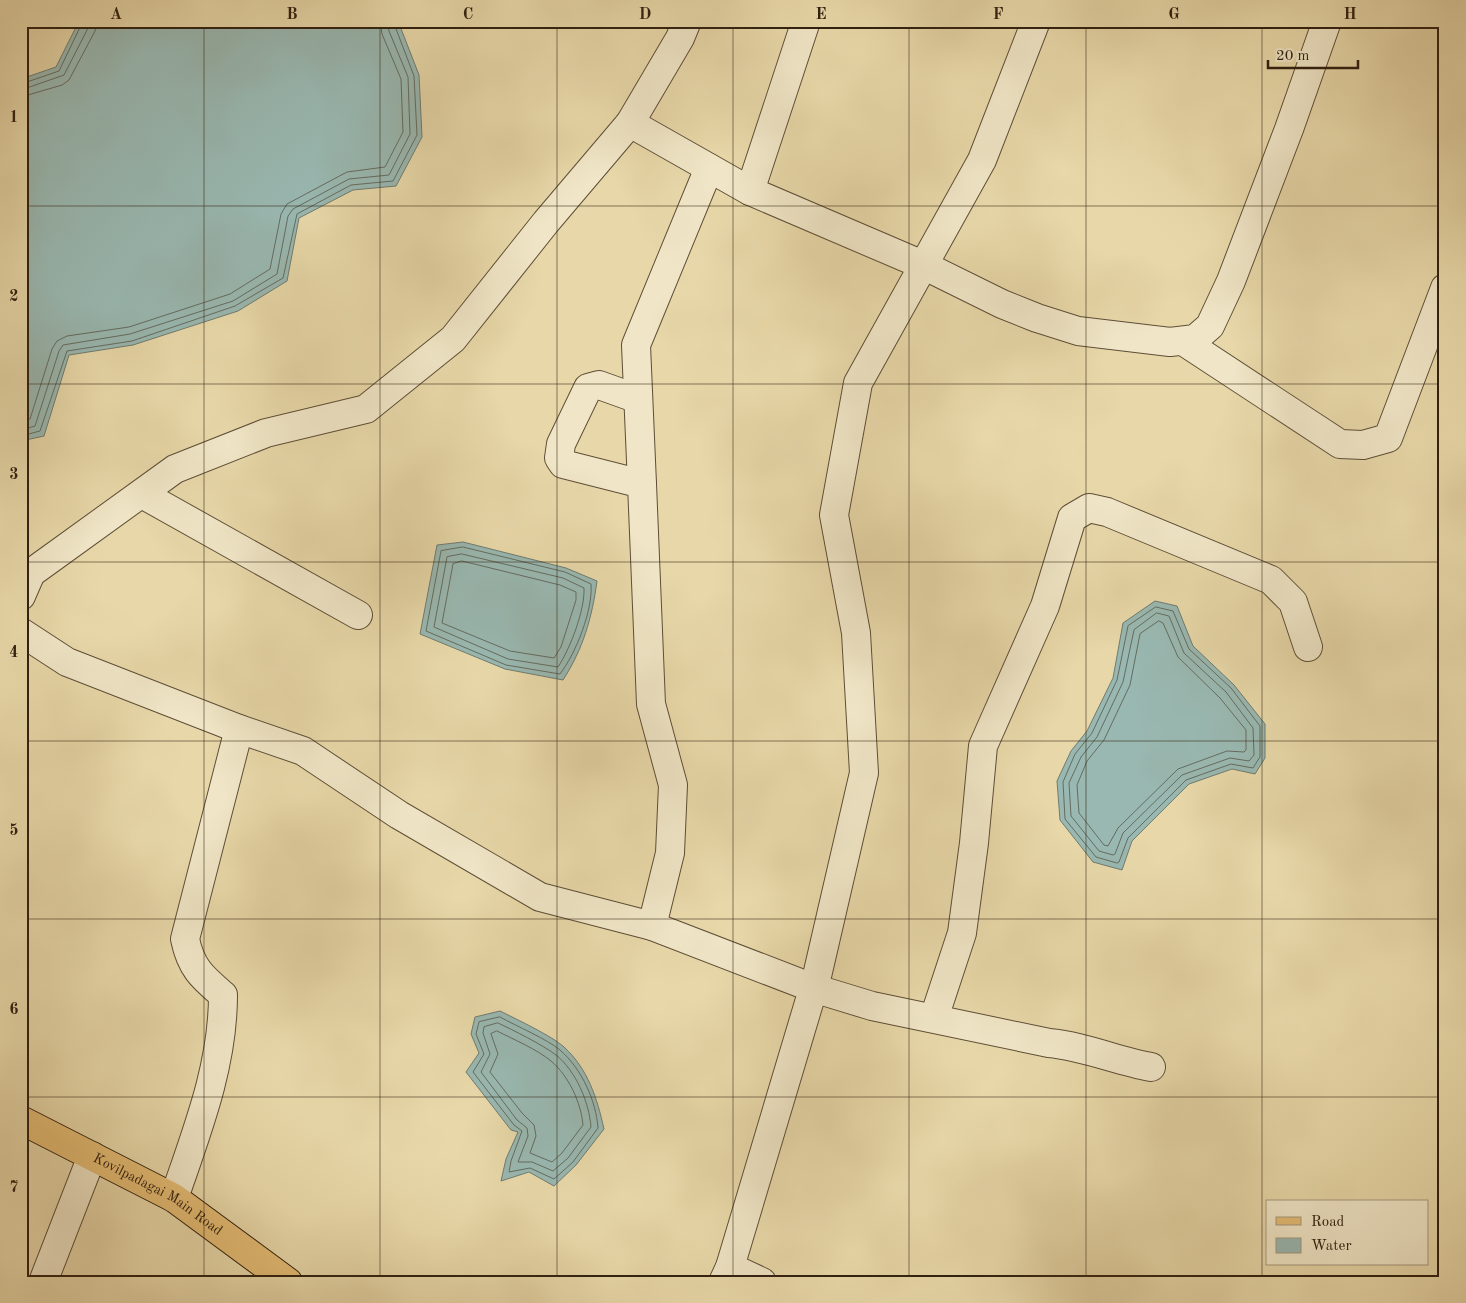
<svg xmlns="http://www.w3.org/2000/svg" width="1466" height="1303" viewBox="0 0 1466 1303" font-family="'Old Standard TT',serif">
  <rect width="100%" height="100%" fill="#e8d8a9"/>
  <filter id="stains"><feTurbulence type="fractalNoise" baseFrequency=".004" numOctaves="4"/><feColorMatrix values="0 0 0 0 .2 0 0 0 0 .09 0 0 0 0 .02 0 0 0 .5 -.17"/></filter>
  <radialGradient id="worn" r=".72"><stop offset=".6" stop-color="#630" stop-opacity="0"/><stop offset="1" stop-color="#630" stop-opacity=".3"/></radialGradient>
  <g fill="#99b8b1" stroke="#6f7b71">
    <path d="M 79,21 L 398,21 L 419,75 L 422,137 L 396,186 L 353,190 L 299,218 L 287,281 L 238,311 L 133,345 L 69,355 L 44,436 L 21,441 L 21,79 L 56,67 Z"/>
    <path d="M 463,542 L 566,568 L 597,581 C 592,618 583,649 563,680 L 505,669 L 420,634 L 437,545 Z"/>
    <path d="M 1155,601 L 1177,606 L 1193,646 L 1234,685 L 1265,724 L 1265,758 L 1255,774 L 1232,769 L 1189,784 L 1132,841 L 1122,870 L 1093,862 L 1060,820 L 1057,781 L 1071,751 L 1087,731 L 1113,678 L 1123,623 Z"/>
    <path d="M 500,1011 C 516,1019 552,1036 564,1047 C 588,1069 597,1098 604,1129 L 576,1165 L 554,1186 L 529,1172 L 501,1181 L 506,1159 L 518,1132 L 511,1130 L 466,1072 L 479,1053 L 471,1034 L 475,1017 Z"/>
  </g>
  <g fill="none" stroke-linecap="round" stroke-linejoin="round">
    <g stroke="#646c60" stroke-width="1">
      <path d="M 21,84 L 59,71 L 83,21"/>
      <path d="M 21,90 L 64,75 L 88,28 L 89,21"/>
      <path d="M 21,97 L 62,85 L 69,80 L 95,31 L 97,21"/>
      <path d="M 21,422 L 30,419 L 52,349 L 57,341 L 67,336 L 129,327 L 230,294 L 270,269 L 281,214 L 287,204 L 347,172 L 385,167 L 403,132 L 401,79 L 382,34 L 380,21"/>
      <path d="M 21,430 L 35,426 L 59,351 L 63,345 L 130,334 L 233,301 L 277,274 L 288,216 L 293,209 L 349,179 L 389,175 L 410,134 L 408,77 L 389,31 L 387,21"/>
      <path d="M 21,436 L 40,431 L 67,351 L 132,341 L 235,306 L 283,278 L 297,214 L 351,185 L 393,181 L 417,135 L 414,76 L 393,21"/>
      <path d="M 463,547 L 565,572 L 591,584 C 593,610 576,653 560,674 L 506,665 L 426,631 L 441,551 Z"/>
      <path d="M 462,554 L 563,578 L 584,588 C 585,610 570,649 558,667 L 508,659 L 434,627 L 447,557 Z"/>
      <path d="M 462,561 L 560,585 L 576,592 L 576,600 L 561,647 L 554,658 L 510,651 L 442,623 L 453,564 Z"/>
      <path d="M 1156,607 L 1173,611 L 1189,649 L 1231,688 L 1260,726 L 1260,757 L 1253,768 L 1231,764 L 1186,780 L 1128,838 L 1119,862 L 1117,863 L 1096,857 L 1065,819 L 1063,782 L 1075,754 L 1092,733 L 1117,680 L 1128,626 Z"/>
      <path d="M 1157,613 L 1169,616 L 1184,653 L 1226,692 L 1253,728 L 1254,755 L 1249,761 L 1230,758 L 1182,775 L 1123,833 L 1115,854 L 1113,855 L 1099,851 L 1071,816 L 1069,783 L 1081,757 L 1097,737 L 1123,682 L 1134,630 Z"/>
      <path d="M 1159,621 L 1163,623 L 1178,657 L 1220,698 L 1246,730 L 1246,750 L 1244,752 L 1227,751 L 1178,769 L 1118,828 L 1108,846 L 1104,845 L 1079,813 L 1077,785 L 1087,761 L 1104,740 L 1130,685 L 1140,634 Z"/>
      <path d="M 500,1017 C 516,1026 547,1039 560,1050 C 582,1069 596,1101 598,1128 L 573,1162 L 554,1179 L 530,1168 L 509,1172 L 511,1161 L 522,1131 L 514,1125 L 473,1072 L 484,1054 L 476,1034 L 479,1022 Z"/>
      <path d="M 498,1023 C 513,1030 543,1045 556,1055 C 576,1071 589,1102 591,1127 L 568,1158 L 553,1171 L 532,1162 L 518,1162 L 528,1136 L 527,1128 L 517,1120 L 481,1072 L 490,1054 L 483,1033 L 484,1027 Z"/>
      <path d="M 497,1031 C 513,1039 538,1050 551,1061 C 569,1076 581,1103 583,1125 L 562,1153 L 552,1162 L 530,1153 L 536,1136 L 534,1125 L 522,1113 L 490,1072 L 498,1054 L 491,1034 Z"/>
    </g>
    <g stroke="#5e4e36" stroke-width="30">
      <g id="minor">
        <path d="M 630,123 L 750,191 L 923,265 L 1002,304 L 1037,318 L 1078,331 L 1170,342 L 1195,339 L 1210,326 L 1231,281 L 1289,129 L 1327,21"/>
        <path d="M 750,191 L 806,21"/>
        <path d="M 1183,341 L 1340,444 L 1363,445 L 1388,438 L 1445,288"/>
        <path d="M 638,399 L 599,385 L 588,388 L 561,444 L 559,458 L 563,464 L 642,484 L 651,704 L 673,785 L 670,853 L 652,926"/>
        <path d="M 642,484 L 636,345 L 709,168"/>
        <path d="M 142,494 L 358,615"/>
        <path d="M 21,596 L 31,573 L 175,469 L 266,433 L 366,409 L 453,339 L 546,222 L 630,123 L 680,38 L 687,21"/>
        <path d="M 21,632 L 67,662 L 239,729 L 303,751 L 399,815 L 540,897 L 652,926 L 813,988 L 872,1006 L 1049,1043 C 1084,1046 1117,1061 1151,1067"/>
        <path d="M 934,1018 L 962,933 L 974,843 L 983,746 L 1045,606 L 1072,518 L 1089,508 L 1107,512 L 1271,580 L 1293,602 L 1308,647"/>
        <path d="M 174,1198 C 197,1131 223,1066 223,995 C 202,977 191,968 185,939 L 239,729"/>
        <path d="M 730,1267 L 762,1282"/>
        <path d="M 43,1282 L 92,1156"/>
        <path d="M 723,1282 L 730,1267 L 817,976 L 864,773 L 856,633 L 834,515 L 858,383 L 982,160 L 1036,21"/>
      </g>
    </g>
    <g stroke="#302010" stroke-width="30">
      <g id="major">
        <path id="s1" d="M 21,1120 L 174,1198 L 288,1282"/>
      </g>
    </g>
    <use href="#minor" stroke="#f0e6c7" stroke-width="28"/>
    <use href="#major" stroke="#e4bc74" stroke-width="28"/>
  </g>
  <path fill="none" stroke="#302010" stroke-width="1" stroke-opacity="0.55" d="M 204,21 L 204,1282M 380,21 L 380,1282M 557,21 L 557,1282M 733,21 L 733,1282M 909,21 L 909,1282M 1086,21 L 1086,1282M 1262,21 L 1262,1282M 21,206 L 1445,206M 21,384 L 1445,384M 21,562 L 1445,562M 21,741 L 1445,741M 21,919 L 1445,919M 21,1097 L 1445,1097"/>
  <g text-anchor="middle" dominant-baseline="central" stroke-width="4.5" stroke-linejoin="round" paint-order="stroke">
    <g font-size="14" fill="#302010" stroke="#f0e6c7">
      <text stroke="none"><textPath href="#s1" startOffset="156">Kovilpadagai Main Road</textPath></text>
    </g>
  </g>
  <rect width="1466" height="1303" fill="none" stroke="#e8d8a9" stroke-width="55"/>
  <rect x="1266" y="1200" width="162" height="65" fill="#f0e6c7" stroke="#a3977e"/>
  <rect x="1276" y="1217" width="25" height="8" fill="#e4bc74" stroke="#a3977e"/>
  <text x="1311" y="1226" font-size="15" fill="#302010">Road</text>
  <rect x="1276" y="1238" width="25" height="15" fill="#99b8b1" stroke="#a3977e"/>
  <text x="1311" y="1250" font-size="15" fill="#302010">Water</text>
  <path d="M1268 60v8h90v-8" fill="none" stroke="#302010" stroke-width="2.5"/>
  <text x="1276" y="60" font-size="15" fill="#302010" stroke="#f0e6c7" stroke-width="4" paint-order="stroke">20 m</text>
  <rect x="28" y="28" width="1410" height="1248" fill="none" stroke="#302010" stroke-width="2"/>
  <g font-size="16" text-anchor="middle" font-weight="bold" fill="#302010">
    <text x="116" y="19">A</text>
    <text x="292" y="19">B</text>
    <text x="468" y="19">C</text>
    <text x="645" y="19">D</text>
    <text x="821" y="19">E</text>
    <text x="998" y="19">F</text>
    <text x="1174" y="19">G</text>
    <text x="1350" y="19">H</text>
    <text x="14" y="122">1</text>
    <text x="14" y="301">2</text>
    <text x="14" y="479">3</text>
    <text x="14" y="657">4</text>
    <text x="14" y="835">5</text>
    <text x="14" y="1014">6</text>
    <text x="14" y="1192">7</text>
  </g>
  <rect width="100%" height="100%" filter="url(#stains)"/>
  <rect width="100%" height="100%" fill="url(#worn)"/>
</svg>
